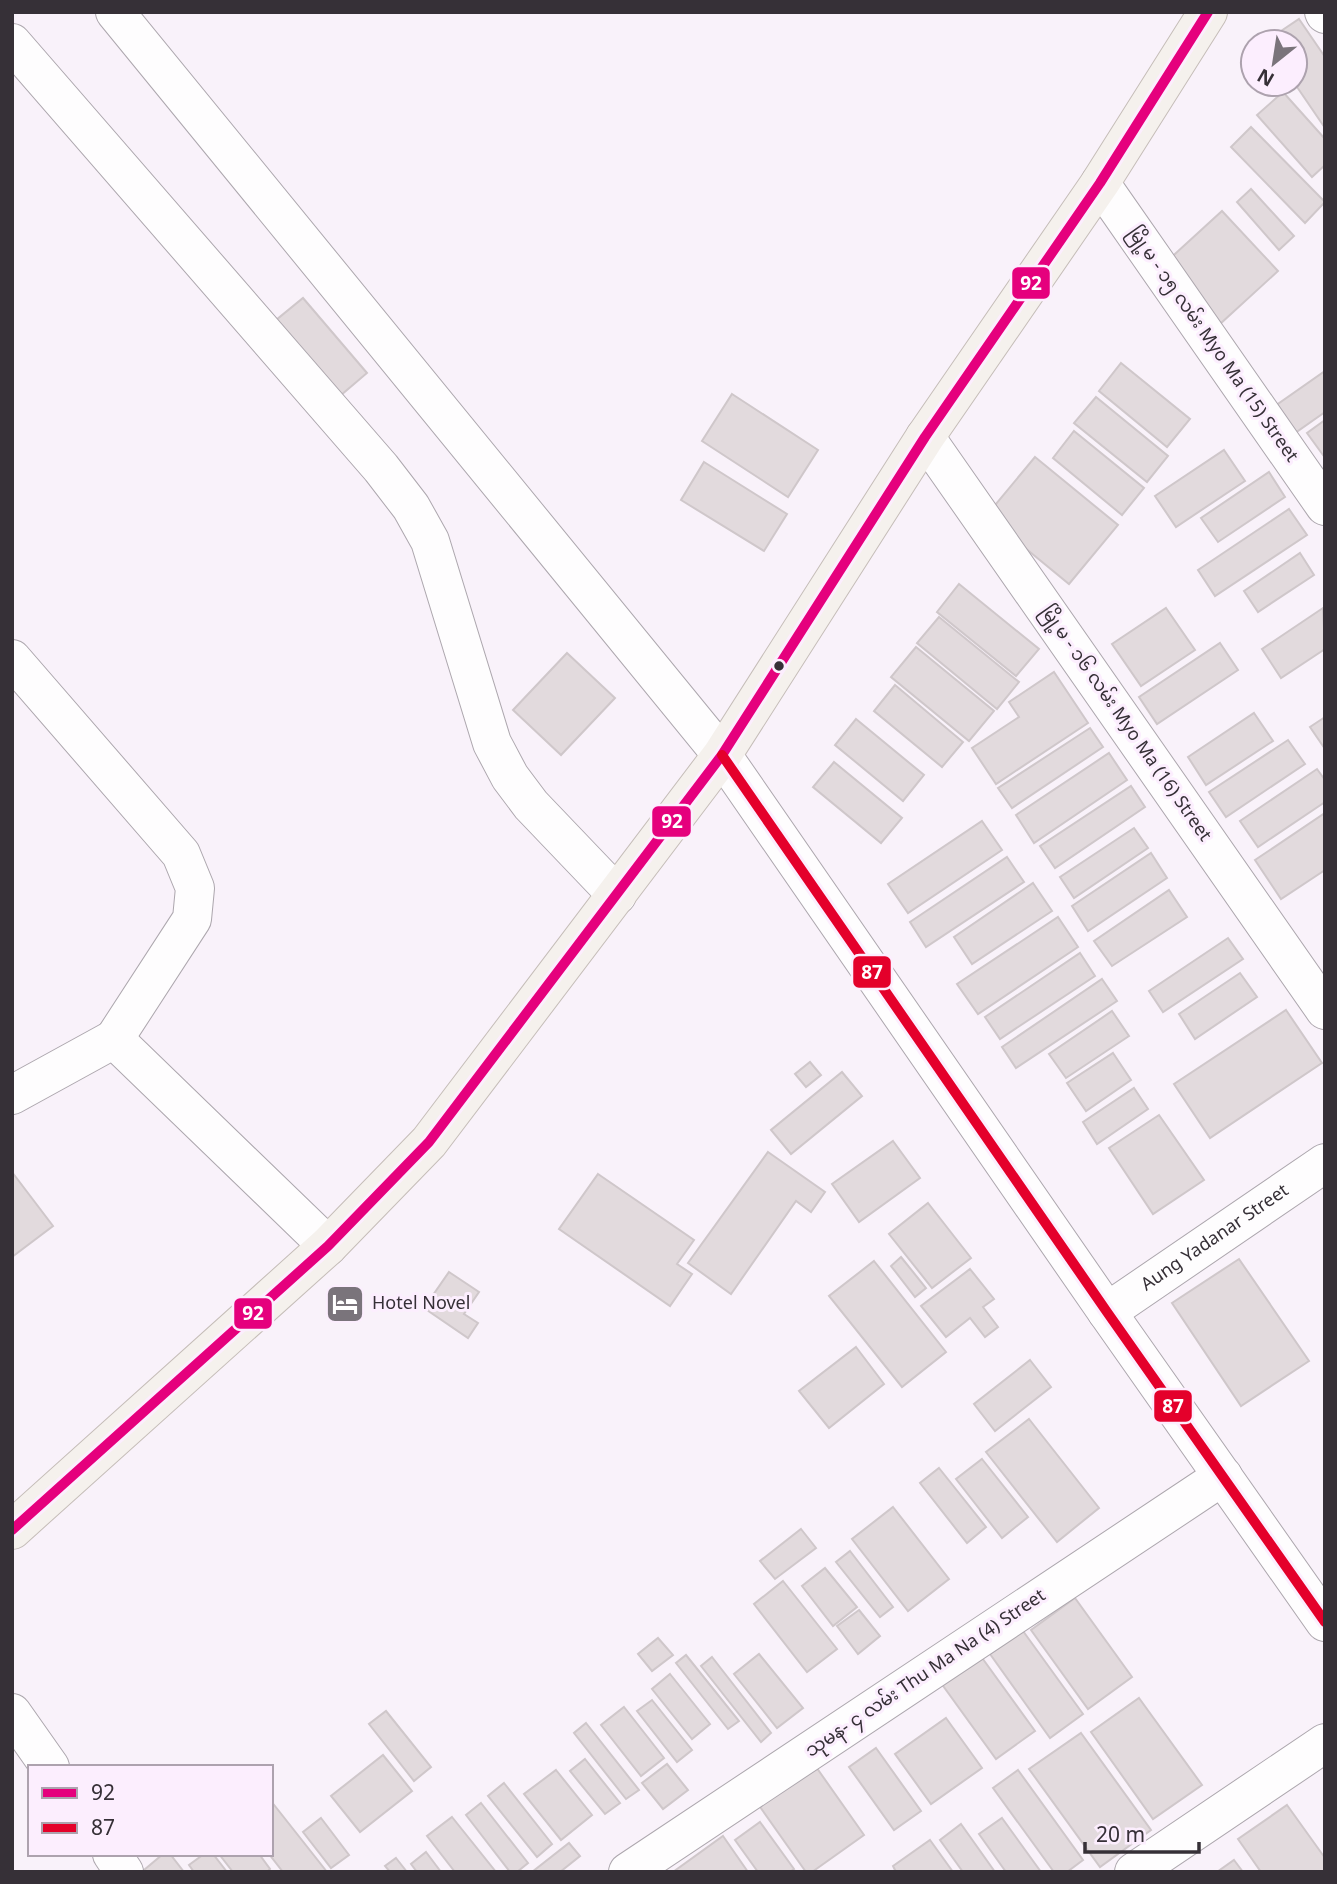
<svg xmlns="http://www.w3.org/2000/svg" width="1337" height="1884" viewBox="0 0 1337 1884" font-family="Georgia,'Noto Sans Myanmar',serif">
  <rect width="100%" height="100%" fill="#f9f2fa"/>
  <g fill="#e2dadd" stroke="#cfc7ca" stroke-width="2">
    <path d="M 1299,19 L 1325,57 L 1325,128 L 1295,84 L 1295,42 L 1266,41 Z"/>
    <path d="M 1283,92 L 1325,139 L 1325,165 L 1312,177 L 1257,115 Z"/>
    <path d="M 1251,127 L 1325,202 L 1305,223 L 1231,147 Z"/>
    <path d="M 1251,189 L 1294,236 L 1279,250 L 1237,202 Z"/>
    <path d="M 1222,211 L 1278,271 L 1220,324 L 1164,264 Z"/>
    <path d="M 303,298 L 367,373 L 334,401 L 270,325 Z"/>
    <path d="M 1121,363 L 1190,419 L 1167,447 L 1099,391 Z"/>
    <path d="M 1325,371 L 1325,412 L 1295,433 L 1275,406 Z"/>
    <path d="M 732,394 L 818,450 L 788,497 L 702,441 Z"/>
    <path d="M 1096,397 L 1168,456 L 1147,482 L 1074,423 Z"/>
    <path d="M 1325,420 L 1325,453 L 1323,455 L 1307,433 Z"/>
    <path d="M 1074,431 L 1144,488 L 1122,515 L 1053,458 Z"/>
    <path d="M 1224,450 L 1245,481 L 1176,527 L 1155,496 Z"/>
    <path d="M 1035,457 L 1118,525 L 1069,584 L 986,516 Z"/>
    <path d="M 704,462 L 787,514 L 764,551 L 681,500 Z"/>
    <path d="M 1269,472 L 1285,497 L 1218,542 L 1201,518 Z"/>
    <path d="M 1289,509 L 1307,535 L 1215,596 L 1198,570 Z"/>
    <path d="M 1300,553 L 1314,575 L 1258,612 L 1244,591 Z"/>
    <path d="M 959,584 L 1039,649 L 1016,676 L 937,612 Z"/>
    <path d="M 1166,608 L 1195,650 L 1141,686 L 1112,644 Z"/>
    <path d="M 1323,608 L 1325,649 L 1281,678 L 1262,649 Z"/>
    <path d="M 939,617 L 1019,682 L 997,709 L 917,643 Z"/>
    <path d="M 1220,643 L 1238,670 L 1157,724 L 1139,697 Z"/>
    <path d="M 916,647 L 994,711 L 969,741 L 891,677 Z"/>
    <path d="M 567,653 L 615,698 L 561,755 L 513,710 Z"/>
    <path d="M 1054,672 L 1088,723 L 996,784 L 972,748 L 1019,717 L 1009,702 Z"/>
    <path d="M 895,685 L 963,742 L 942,767 L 874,711 Z"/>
    <path d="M 1254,713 L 1273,741 L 1206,785 L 1188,757 Z"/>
    <path d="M 1325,717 L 1325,749 L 1310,727 Z"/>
    <path d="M 856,719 L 924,775 L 903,801 L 835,745 Z"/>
    <path d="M 1090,728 L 1103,747 L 1012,808 L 998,788 Z"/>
    <path d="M 1288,740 L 1305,764 L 1226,817 L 1209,792 Z"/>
    <path d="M 1109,753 L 1127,780 L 1034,843 L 1016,815 Z"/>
    <path d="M 834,762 L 902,818 L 881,843 L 813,787 Z"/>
    <path d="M 1317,769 L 1325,780 L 1325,802 L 1258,847 L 1240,821 Z"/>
    <path d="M 1131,786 L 1145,807 L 1055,868 L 1040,846 Z"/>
    <path d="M 1325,813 L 1325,870 L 1281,899 L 1255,860 Z"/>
    <path d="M 982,821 L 1002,850 L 908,913 L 888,884 Z"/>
    <path d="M 1134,828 L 1148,848 L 1074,898 L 1060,877 Z"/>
    <path d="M 1151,853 L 1167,878 L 1088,931 L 1072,906 Z"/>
    <path d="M 1007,857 L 1024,882 L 926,947 L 910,922 Z"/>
    <path d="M 1033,883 L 1052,911 L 972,964 L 954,937 Z"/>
    <path d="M 1169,890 L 1187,917 L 1112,966 L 1094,941 Z"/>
    <path d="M 1058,917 L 1078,947 L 978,1014 L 957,984 Z"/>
    <path d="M 1228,938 L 1243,959 L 1163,1012 L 1149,991 Z"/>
    <path d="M 1080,953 L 1095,976 L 1000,1039 L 985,1017 Z"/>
    <path d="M 1240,973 L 1257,997 L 1195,1039 L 1179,1014 Z"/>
    <path d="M 1102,979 L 1117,1001 L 1016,1068 L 1002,1047 Z"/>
    <path d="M 1286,1010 L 1322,1063 L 1210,1138 L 1174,1084 Z"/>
    <path d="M 1112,1011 L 1129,1036 L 1066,1078 L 1049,1054 Z"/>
    <path d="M 1113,1053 L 1131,1080 L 1086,1111 L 1067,1083 Z"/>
    <path d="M 810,1062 L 821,1075 L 806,1087 L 795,1074 Z"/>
    <path d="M 842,1072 L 862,1096 L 791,1154 L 771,1130 Z"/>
    <path d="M 1134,1088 L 1148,1109 L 1097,1144 L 1083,1122 Z"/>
    <path d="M 1159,1115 L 1204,1180 L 1153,1214 L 1109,1148 Z"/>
    <path d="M 893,1141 L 920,1178 L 859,1222 L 832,1184 Z"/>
    <path d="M 768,1152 L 825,1192 L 811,1212 L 796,1201 L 731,1294 L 688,1263 Z"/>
    <path d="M 12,1172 L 53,1226 L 12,1257 Z"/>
    <path d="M 598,1174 L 694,1240 L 677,1264 L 692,1274 L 670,1306 L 559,1229 Z"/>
    <path d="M 928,1203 L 971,1258 L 932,1288 L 889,1234 Z"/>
    <path d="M 901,1257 L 926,1288 L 915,1297 L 891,1266 Z"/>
    <path d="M 1239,1259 L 1309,1361 L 1241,1406 L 1172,1303 Z"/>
    <path d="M 874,1261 L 946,1352 L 902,1387 L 829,1296 Z"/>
    <path d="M 970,1269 L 994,1299 L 983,1307 L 998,1327 L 985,1337 L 970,1318 L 946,1337 L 921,1306 Z"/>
    <path d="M 449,1272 L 479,1292 L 464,1314 L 478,1323 L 468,1338 L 424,1308 Z"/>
    <path d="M 856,1347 L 884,1384 L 829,1428 L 799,1391 Z"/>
    <path d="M 1030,1360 L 1051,1387 L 995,1431 L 974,1404 Z"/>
    <path d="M 1029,1419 L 1099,1508 L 1057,1542 L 986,1452 Z"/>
    <path d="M 982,1459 L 1028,1517 L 1002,1538 L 956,1479 Z"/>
    <path d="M 939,1468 L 986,1527 L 967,1543 L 920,1483 Z"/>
    <path d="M 893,1507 L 949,1579 L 908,1611 L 852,1539 Z"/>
    <path d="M 801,1529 L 816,1548 L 775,1579 L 760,1561 Z"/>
    <path d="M 850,1551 L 893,1607 L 880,1617 L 836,1562 Z"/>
    <path d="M 825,1568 L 857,1607 L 833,1626 L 802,1586 Z"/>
    <path d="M 783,1581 L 837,1649 L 807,1672 L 754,1604 Z"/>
    <path d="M 1075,1598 L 1132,1677 L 1088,1709 L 1031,1630 Z"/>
    <path d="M 859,1610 L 880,1636 L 858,1654 L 837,1626 Z"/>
    <path d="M 1023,1631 L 1083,1714 L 1050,1738 L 990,1654 Z"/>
    <path d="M 658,1638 L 673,1655 L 652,1671 L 638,1654 Z"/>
    <path d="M 759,1654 L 803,1708 L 777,1728 L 734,1674 Z"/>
    <path d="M 686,1655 L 739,1721 L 728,1729 L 676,1663 Z"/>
    <path d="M 980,1655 L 1035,1731 L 996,1759 L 941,1683 Z"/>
    <path d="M 712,1657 L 771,1733 L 761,1742 L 701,1666 Z"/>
    <path d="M 670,1674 L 710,1724 L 692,1739 L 652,1689 Z"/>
    <path d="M 1139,1698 L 1202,1785 L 1153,1819 L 1091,1732 Z"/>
    <path d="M 652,1700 L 692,1750 L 677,1762 L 637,1711 Z"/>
    <path d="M 624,1707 L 664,1758 L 641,1776 L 601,1725 Z"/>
    <path d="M 386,1711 L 431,1767 L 414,1781 L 369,1724 Z"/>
    <path d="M 946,1718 L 982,1768 L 931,1804 L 895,1754 Z"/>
    <path d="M 586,1723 L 639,1790 L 626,1799 L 574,1733 Z"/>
    <path d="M 1081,1733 L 1151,1830 L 1100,1867 L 1029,1769 Z"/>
    <path d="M 876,1748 L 921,1811 L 894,1830 L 849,1767 Z"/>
    <path d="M 383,1755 L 412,1791 L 360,1832 L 331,1796 Z"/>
    <path d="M 585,1759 L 620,1803 L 605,1814 L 570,1771 Z"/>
    <path d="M 667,1764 L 688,1790 L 663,1809 L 642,1783 Z"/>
    <path d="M 814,1764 L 864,1835 L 812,1872 L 806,1872 L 758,1804 Z"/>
    <path d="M 556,1770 L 592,1815 L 561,1840 L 524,1794 Z"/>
    <path d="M 1018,1770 L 1083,1860 L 1067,1872 L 1054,1872 L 993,1788 Z"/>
    <path d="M 504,1783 L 552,1844 L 537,1857 L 488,1796 Z"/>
    <path d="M 271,1801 L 327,1872 L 283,1872 L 269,1854 L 271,1854 Z"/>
    <path d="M 481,1803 L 528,1863 L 517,1872 L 510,1872 L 466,1815 Z"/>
    <path d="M 1287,1805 L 1325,1858 L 1325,1872 L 1261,1872 L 1238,1839 Z"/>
    <path d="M 452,1817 L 496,1872 L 455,1872 L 427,1836 Z"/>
    <path d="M 321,1818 L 349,1855 L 331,1868 L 303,1832 Z"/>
    <path d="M 1002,1818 L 1041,1872 L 1006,1872 L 979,1834 Z"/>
    <path d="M 760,1822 L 794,1869 L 790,1872 L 758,1872 L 735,1840 Z"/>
    <path d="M 961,1824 L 995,1872 L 963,1872 L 940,1840 Z"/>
    <path d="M 723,1836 L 748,1872 L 673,1872 Z"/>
    <path d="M 930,1840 L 953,1872 L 896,1872 L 893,1866 Z"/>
    <path d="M 569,1843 L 580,1856 L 560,1872 L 532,1872 Z"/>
    <path d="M 426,1852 L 441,1872 L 417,1872 L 411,1864 Z"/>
    <path d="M 163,1854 L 170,1854 L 184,1872 L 145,1872 L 144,1870 Z"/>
    <path d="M 204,1854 L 213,1854 L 227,1872 L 194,1872 L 189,1865 Z"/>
    <path d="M 219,1854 L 259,1854 L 270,1869 L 267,1872 L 233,1872 Z"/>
    <path d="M 396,1858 L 407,1872 L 390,1872 L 385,1866 Z"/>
    <path d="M 1234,1860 L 1243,1872 L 1217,1872 Z"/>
  </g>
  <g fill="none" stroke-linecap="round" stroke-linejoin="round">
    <g stroke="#ada7ae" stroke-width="40">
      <g id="minor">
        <path d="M 115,12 L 722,755 L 1107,1312 L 1325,1622"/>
        <path d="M 1324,12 L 1325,14"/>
        <path d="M 12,43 L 381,468 L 411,507 L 430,541 L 492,743 L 510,777 L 531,805 L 617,895"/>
        <path d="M 1100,183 L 1325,506"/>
        <path d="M 925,437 L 1325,1010"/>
        <path d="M 12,659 L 181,854 L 195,888 L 192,919 L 114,1039"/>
        <path d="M 12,1095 L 114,1039 L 328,1246"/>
        <path id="s1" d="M 1107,1312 L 1325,1163"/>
        <path d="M 12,1713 L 50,1767"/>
        <path d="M 112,1854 L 124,1872"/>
        <path d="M 628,1872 L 1223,1476"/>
        <path d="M 1134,1872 L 1325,1743"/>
      </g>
    </g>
    <g stroke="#c5bdb8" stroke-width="40">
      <path id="major" d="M 12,1530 L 328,1246 L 429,1142 L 722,755 L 925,437 L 1100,183 L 1208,12"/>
    </g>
    <use href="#minor" stroke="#fefdfe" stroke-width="38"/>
    <use href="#major" stroke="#f5f1ed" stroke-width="38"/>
    <g stroke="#fceefe" stroke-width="16">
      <path id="bus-1" d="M 12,1530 L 328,1246 L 429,1142 L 722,755 L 925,437 L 1100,183 L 1208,12"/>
    </g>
    <g stroke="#fceefe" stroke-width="16">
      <path id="bus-2" d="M 722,755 L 1107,1312 L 1325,1622"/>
    </g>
    <use href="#bus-1" stroke="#e5007d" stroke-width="10"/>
    <use href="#bus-2" stroke="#e4002b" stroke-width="10"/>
  </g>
  <defs>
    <g id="hotel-square" transform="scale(2.0125)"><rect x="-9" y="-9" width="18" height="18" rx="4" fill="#7a747b" stroke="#fceefe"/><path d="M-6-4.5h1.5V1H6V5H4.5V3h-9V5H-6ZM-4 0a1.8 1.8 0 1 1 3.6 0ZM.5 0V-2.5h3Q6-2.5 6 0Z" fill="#fff"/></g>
  </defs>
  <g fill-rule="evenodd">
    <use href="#hotel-square" x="345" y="1304"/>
  </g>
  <circle fill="#363037" stroke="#fceefe" stroke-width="2.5" cx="779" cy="666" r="6"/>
  <g text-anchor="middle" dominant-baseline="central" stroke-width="6" stroke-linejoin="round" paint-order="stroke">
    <g font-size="18" fill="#363037" stroke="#fceefe">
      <text transform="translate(1212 345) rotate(55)">မြို့မ - ၁၅ လမ်း Myo Ma (15) Street</text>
      <text transform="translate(1125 724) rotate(55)">မြို့မ - ၁၆ လမ်း Myo Ma (16) Street</text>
      <text stroke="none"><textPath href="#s1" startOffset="131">Aung Yadanar Street</textPath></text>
      <text transform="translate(926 1674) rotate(-34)">သုမန- ၄ လမ်း Thu Ma Na (4) Street</text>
    </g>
    <g font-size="18" fill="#363037" stroke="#fceefe" text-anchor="start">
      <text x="372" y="1304">Hotel Novel</text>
    </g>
  </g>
  <g stroke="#fceefe" stroke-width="2.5">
    <rect x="1011" y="266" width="40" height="34" rx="7" fill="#e5007d"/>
    <rect x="651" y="805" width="41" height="33" rx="7" fill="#e5007d"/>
    <rect x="852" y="955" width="40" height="34" rx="7" fill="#e4002b"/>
    <rect x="233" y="1297" width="40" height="33" rx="7" fill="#e5007d"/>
    <rect x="1153" y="1389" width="40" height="34" rx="7" fill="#e4002b"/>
  </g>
  <g font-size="19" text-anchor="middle" font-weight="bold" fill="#fff">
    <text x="1031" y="290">92</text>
    <text x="672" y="828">92</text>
    <text x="872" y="979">87</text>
    <text x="253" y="1320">92</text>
    <text x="1173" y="1413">87</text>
  </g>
  <rect width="1337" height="1884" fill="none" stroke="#363037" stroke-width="28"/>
  <rect x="28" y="1765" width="245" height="91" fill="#fceefe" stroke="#ada2ae" stroke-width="2"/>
  <rect x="42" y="1788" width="35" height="10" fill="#e5007d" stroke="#ada2ae" stroke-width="2"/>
  <text x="91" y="1800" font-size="21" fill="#363037">92</text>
  <rect x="42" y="1823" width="35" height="10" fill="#e4002b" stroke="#ada2ae" stroke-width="2"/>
  <text x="91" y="1835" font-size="21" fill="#363037">87</text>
  <g transform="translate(1274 63) rotate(210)"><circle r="33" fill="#fceefe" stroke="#ada2ae" stroke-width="2"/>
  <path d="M0-5L12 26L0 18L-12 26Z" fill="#7a747b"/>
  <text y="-10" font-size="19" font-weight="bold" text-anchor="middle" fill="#363037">N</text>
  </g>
  <path d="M1085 1842v10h114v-10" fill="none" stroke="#363037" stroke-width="3.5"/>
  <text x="1096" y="1842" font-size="21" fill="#363037" stroke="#fceefe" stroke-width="5" paint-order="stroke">20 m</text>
</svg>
